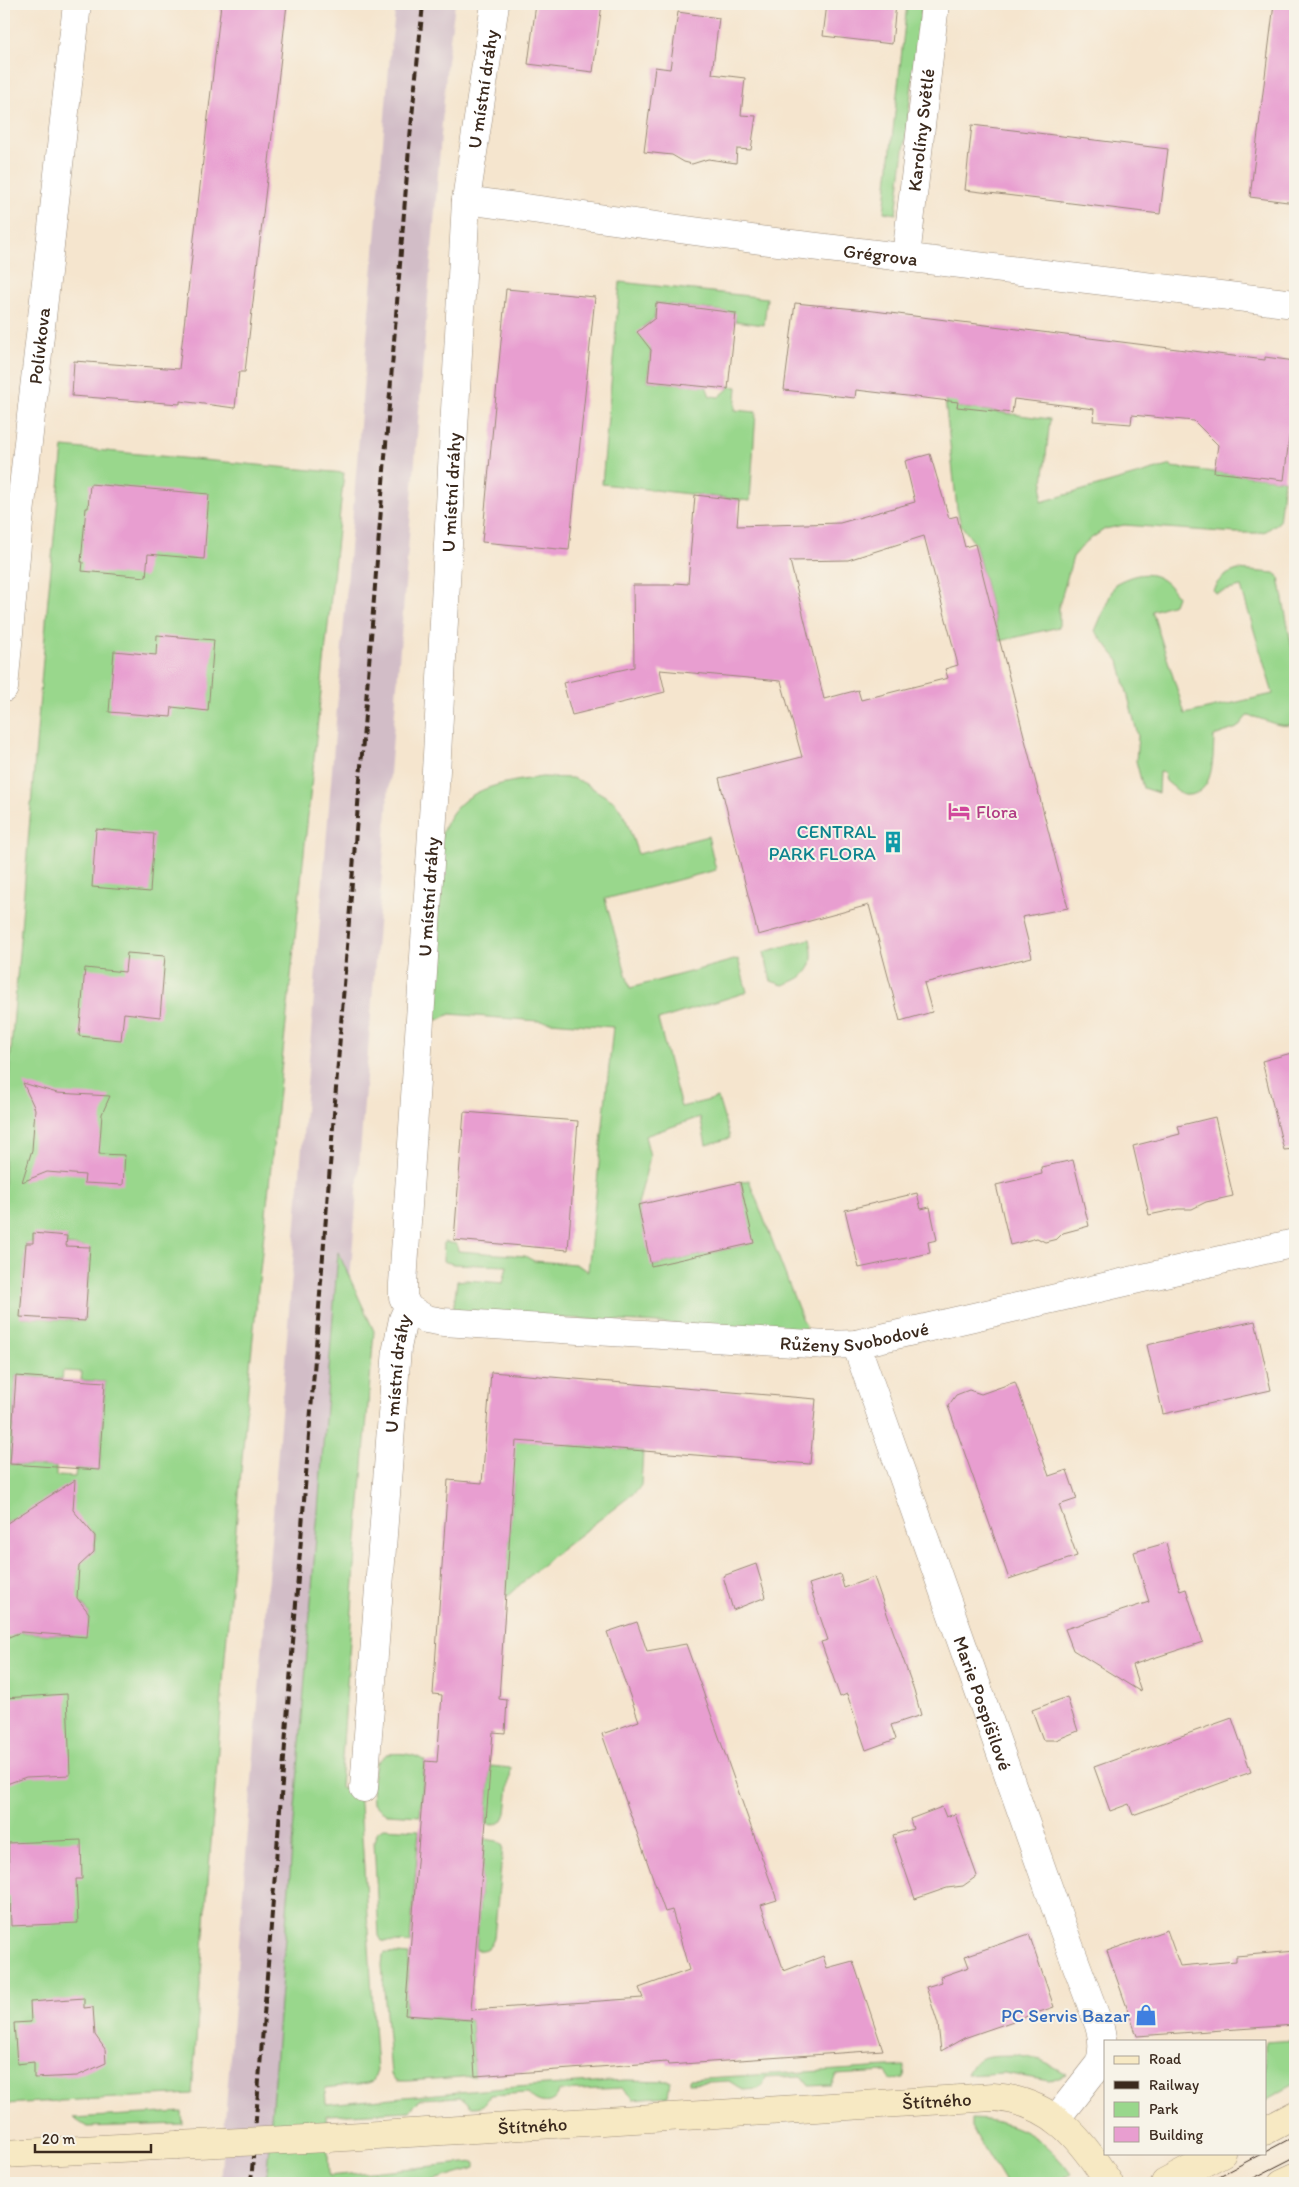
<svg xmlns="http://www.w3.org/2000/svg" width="1299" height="2187" viewBox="0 0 1299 2187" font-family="Itim,sans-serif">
  <rect width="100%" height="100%" fill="#f7f3e8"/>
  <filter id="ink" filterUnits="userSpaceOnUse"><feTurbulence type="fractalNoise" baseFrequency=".02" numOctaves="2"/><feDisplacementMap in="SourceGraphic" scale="10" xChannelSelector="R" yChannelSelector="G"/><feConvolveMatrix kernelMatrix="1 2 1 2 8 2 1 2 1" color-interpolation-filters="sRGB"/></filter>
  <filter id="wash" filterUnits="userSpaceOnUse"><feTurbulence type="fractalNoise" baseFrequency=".0096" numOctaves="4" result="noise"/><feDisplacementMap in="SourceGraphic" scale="20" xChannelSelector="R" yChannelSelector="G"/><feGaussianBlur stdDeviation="1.12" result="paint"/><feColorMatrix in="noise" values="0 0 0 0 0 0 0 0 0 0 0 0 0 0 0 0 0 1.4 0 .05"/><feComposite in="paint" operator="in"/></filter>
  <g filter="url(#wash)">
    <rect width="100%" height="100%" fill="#f5e5ce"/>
    <path fill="#d2bdc7" d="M 396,4 L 455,4 L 447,61 L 386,823 L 279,2183 L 220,2183 L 328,819 L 390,55 Z"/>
    <g fill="#99d78c" stroke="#6a8055" fill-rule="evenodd">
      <path d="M 907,4 L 922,4 L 896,214 L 884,212 Z"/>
      <path d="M 620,282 L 767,298 L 764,325 L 735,321 L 735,313 L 656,303 L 654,321 L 651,321 L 644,326 L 643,339 L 651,347 L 648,381 L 706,386 L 710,396 L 719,397 L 728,389 L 728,386 L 737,387 L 735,410 L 756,412 L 750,501 L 602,484 Z"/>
      <path d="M 944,390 L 958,392 L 958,407 L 1050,419 L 1041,502 L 1171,465 L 1171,467 L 1284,480 L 1279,522 L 1266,531 L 1257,533 L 1236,533 L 1124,525 L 1105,529 L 1086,542 L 1073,557 L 1059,606 L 1059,627 L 1000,641 L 975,544 L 961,525 L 957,509 Z"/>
      <path d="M 63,447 L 344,473 L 250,1366 L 225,1657 L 192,2094 L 4,2104 L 4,1633 L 13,1635 L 19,1632 L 73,1636 L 87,1629 L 89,1613 L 82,1604 L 76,1604 L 79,1559 L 94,1552 L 95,1536 L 88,1527 L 27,1523 C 20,1519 6,1516 5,1529 C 4,1535 7,1543 7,1549 L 4,1549 L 4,1560 L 4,1136 L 48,598 ZM 33,1234 L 67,1237 L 66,1245 L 90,1248 L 85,1321 L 21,1317 L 26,1243 L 33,1243 ZM 63,1371 L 82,1372 L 81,1380 L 105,1382 L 99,1470 L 76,1468 L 75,1477 L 56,1476 L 56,1467 L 10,1464 L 16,1376 L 62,1379 Z"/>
      <path d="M 1238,570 L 1274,573 L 1279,577 L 1295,665 L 1295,723 C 1279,731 1262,716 1247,716 L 1237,728 L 1214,736 C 1213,757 1215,798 1183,795 L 1166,781 L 1164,773 L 1159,772 L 1158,793 L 1143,788 L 1136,761 L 1138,736 L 1119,661 L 1095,631 L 1115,584 C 1141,570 1160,569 1177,596 L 1174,604 L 1152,611 L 1185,714 L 1273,694 L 1241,587 L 1216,593 L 1213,590 C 1218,579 1227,573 1238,570 Z"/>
      <path d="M 542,777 L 572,778 L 584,783 L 615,802 L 625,817 L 638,854 L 708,836 L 716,870 L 605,899 L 630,988 L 738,959 L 747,992 L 658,1020 L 681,1107 L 718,1098 L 730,1138 L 706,1145 L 700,1117 L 645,1136 L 650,1156 L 638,1205 L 652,1266 L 753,1243 L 740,1182 L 749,1180 L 803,1321 L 806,1325 L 806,1331 L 453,1312 L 457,1281 L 467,1280 L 503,1283 L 507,1266 L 453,1264 L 443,1261 L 444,1242 L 457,1244 L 458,1251 L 525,1256 L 534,1261 L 575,1264 L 588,1271 L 613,1027 L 450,1014 L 438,1020 L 429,1017 L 442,833 C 458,787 501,783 542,777 Z"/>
      <path d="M 810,939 C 816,966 810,976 783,985 L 771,981 L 764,952 Z"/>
      <path d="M 338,1252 L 374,1331 L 356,1552 L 340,1787 L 359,1789 L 377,2071 L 373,2081 L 368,2083 L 325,2088 L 326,2104 L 515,2087 L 626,2080 L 670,2081 L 668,2096 L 633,2099 L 622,2088 L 559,2091 C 554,2108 536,2104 528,2093 L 490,2095 C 485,2105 483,2107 472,2107 L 460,2097 L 420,2099 L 410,2111 L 326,2115 L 329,2176 L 475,2162 L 475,2168 L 425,2183 L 266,2183 Z"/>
      <path d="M 509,1440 L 643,1451 L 641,1485 L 638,1490 L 551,1557 L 505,1598 L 513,1485 Z"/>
      <path d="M 387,1754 C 401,1753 413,1753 425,1761 L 420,1816 L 387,1814 L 373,1804 L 372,1785 L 376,1763 Z"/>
      <path d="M 490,1766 L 511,1768 L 506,1813 L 503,1821 L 494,1825 L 486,1824 Z"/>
      <path d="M 383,1828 L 419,1830 L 410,1943 L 382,1941 L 379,1936 L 374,1841 L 377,1832 Z"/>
      <path d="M 484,1839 L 497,1841 L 503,1846 L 494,1937 C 491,1948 487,1951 476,1950 Z"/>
      <path d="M 385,1953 L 409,1955 L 405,2015 L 471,2020 L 475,2076 L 408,2081 L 398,2081 L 391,2075 L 382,1965 L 383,1955 Z"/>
      <path d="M 1295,2040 L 1295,2084 L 1265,2100 L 1265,2042 Z"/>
      <path d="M 1015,2055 L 1041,2060 L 1066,2074 L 1049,2081 L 1004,2073 L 967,2075 C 975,2052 994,2056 1015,2055 Z"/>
      <path d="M 905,2066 L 904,2078 L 891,2079 L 886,2072 L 836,2075 L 831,2085 L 809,2086 L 801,2076 L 766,2078 L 763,2086 L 758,2089 L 743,2090 L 729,2081 L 689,2083 L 689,2079 Z"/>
      <path d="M 182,2112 L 183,2124 L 87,2127 L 73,2118 Z"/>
      <path d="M 971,2119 C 1015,2120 1045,2138 1071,2174 L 1055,2183 L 1005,2183 L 971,2127 Z"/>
    </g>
    <g id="blocks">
      <g fill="#e89ed0" fill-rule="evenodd">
        <path d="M 221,4 L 287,4 L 245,372 L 239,372 L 235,408 L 180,401 L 180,404 L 72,396 L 74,361 L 179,369 Z"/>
        <path d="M 536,4 L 602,4 L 593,72 L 528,64 Z"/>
        <path d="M 827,4 L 896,4 L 892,44 L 823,36 Z"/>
        <path d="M 1274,4 L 1295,4 L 1295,203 L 1250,197 Z"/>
        <path d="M 678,12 L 719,18 L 712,74 L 745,78 L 741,115 L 756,116 L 751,150 L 737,149 L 736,163 L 708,159 L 692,164 L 684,162 L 672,155 L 644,152 L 655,67 L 670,69 Z"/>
        <path d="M 972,125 L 1168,149 L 1160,214 L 965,190 Z"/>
        <path d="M 506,289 L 595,297 L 569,550 L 482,542 Z"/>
        <path d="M 656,303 L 736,313 L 728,389 L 648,381 L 651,350 L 637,332 L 655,318 Z"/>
        <path d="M 795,303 L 866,310 L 1265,360 L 1265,357 L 1295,361 L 1295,389 L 1284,480 L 1214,472 L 1218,445 L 1194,421 L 1132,415 L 1131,424 L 1093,421 L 1094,409 L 1014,399 L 1012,413 L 957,407 L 958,402 L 856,390 L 855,398 L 784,390 Z"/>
        <path d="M 930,454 L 949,518 L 957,516 L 965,547 L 975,544 L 1068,908 L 1022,917 L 1032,957 L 924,983 L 932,1012 L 900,1021 L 869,905 L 758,935 L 719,778 L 802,757 L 781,681 L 660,670 L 665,692 L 572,715 L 563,683 L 634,667 L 633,585 L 674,585 L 675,583 L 688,584 L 695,495 L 739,500 L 737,526 L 840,523 L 915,502 L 905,461 ZM 924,536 L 958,665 L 945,669 L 948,678 L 861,700 L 858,690 L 824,699 L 790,561 L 848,560 Z"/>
        <path d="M 90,484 L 209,494 L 204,559 L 148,554 L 146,577 L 82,571 L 83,562 L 81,562 L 86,508 L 88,508 Z"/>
        <path d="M 157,635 L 214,640 L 208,711 L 172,707 L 171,717 L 109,712 L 114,651 L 156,655 Z"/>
        <path d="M 96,829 L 154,834 L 150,892 L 92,887 Z"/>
        <path d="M 127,953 L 165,956 L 160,1017 L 124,1013 L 121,1040 L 79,1036 L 85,968 L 125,972 Z"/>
        <path d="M 1295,1052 L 1295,1149 L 1284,1150 L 1262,1061 Z"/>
        <path d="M 23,1083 L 57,1093 L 110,1096 L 102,1114 L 99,1154 L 125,1155 L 123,1185 L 84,1183 L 85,1175 L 47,1172 L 22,1182 L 32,1150 L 35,1109 Z"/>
        <path d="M 464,1112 L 578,1121 L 568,1250 L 454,1240 Z"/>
        <path d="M 1215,1117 L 1233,1196 L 1206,1202 L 1192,1209 L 1178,1209 L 1149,1215 L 1133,1146 L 1180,1134 L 1178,1126 Z"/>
        <path d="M 1073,1160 L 1089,1226 L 1063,1233 L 1057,1239 L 1045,1242 L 1037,1238 L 1010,1245 L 996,1185 L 1042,1174 L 1041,1167 Z"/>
        <path d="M 740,1182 L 754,1243 L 651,1266 L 638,1205 Z"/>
        <path d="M 917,1193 L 921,1209 L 930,1207 L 937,1240 L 928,1242 L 930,1253 L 859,1268 L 845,1210 Z"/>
        <path d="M 33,1233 L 67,1236 L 66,1246 L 90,1247 L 85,1321 L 20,1317 L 26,1243 L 33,1243 Z"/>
        <path d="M 1255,1321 L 1271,1390 L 1163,1414 L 1147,1345 Z"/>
        <path d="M 491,1372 L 816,1399 L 810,1464 L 516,1441 L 499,1699 L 507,1700 L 505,1733 L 493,1732 L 471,2010 L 643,1998 L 639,1988 L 689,1970 L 672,1910 L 665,1912 L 602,1734 L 639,1721 L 607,1632 L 637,1622 L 647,1651 L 686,1644 L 777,1900 L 761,1905 L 784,1971 L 823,1956 L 827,1968 L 853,1961 L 883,2050 L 668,2065 L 667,2062 L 475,2076 L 471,2018 L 471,2020 L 405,2015 L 425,1761 L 437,1762 L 442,1695 L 433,1694 L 448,1480 L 482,1483 Z"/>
        <path d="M 16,1376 L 105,1382 L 99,1470 L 10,1464 Z"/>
        <path d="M 1015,1382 L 1049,1476 L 1067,1470 L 1077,1499 L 1059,1505 L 1077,1556 L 1009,1579 L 948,1406 L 956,1395 L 969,1390 L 981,1394 Z"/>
        <path d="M 75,1480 L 73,1510 L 95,1536 L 94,1552 L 79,1566 L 77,1598 L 89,1613 L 87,1637 L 21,1632 L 4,1639 L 5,1533 L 4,1525 Z"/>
        <path d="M 1166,1543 L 1180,1591 L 1186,1589 L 1203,1642 L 1132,1665 L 1141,1692 L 1073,1650 L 1065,1629 L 1149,1602 L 1134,1552 Z"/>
        <path d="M 756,1564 L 766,1597 L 733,1610 L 723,1576 Z"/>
        <path d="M 840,1574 L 844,1588 L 874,1577 L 914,1690 L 921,1715 L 891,1725 L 896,1739 L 866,1750 L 847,1694 L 840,1697 L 821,1642 L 828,1640 L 809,1584 Z"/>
        <path d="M 67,1694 L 70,1775 L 26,1777 L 4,1785 L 4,1698 Z"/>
        <path d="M 1067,1697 L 1078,1731 L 1056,1740 L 1043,1740 L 1032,1710 Z"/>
        <path d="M 1232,1718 L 1251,1772 L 1133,1815 L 1129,1804 L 1110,1811 L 1094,1767 Z"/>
        <path d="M 942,1807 L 946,1817 L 955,1814 L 977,1876 L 963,1886 L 947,1888 L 915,1899 L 893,1835 L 913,1829 L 910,1819 Z"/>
        <path d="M 81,1840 L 82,1879 L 76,1879 L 78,1923 L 11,1926 L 10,1897 L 5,1893 L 5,1876 L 9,1871 L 8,1843 Z"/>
        <path d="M 1167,1930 L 1180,1966 L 1236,1961 L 1236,1956 L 1295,1951 L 1295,2025 L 1137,2036 L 1107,1951 Z"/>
        <path d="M 1029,1934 L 1054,2007 L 964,2038 L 941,2051 L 938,2024 L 926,1987 L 942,1982 L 940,1977 L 969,1967 L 965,1956 Z"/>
        <path d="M 84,1998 L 84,2008 L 93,2007 L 95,2035 L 105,2049 L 106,2063 L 77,2076 L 34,2078 L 34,2062 L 17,2064 L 14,2023 L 31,2022 L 30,2002 Z"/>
      </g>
    </g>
  </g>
  <g filter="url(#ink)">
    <use href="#blocks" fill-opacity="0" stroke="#988876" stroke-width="1"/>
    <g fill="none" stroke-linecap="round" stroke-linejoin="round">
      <g stroke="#988876" stroke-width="29">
        <g id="street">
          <path id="s1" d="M 466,200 L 760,240 L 1295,304"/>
          <path id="s2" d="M 906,257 L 935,4"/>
          <path id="s3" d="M 4,688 L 19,523 L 77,4"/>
          <path id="s4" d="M 408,1308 L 426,1319 L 443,1322 L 827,1345 L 856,1344 L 1295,1243"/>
          <path id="s5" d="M 856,1344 L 1063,1929 L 1100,2028 C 1103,2041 1104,2052 1099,2064 L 1056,2119"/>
          <path id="s6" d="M 364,1788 L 397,1348 L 403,1319 L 408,1308 L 403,1297 L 403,1284 L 437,755 L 466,200 L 495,4"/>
        </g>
      </g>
      <g stroke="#988876" stroke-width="29">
        <g id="secondary">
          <path d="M 1265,2131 L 1295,2115"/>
          <path id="s7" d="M 328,2138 L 993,2097 C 1051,2101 1080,2137 1109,2183"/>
          <path d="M 4,2154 L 177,2145"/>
          <path d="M 1165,2183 L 1222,2153"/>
          <path d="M 1282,2183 L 1295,2177"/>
        </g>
      </g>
      <use href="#street" stroke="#fff" stroke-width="28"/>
      <use href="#secondary" stroke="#f7e9c3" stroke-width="28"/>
      <g stroke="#3b2a1e" stroke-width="1">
        <path d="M 1265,2152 L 1295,2136"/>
        <path d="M 1206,2183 L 1263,2153"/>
        <path d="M 1244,2183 L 1295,2157"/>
      </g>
      <path stroke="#3b2a1e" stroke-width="4" stroke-dasharray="8 4" stroke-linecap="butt" d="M 251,2183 L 409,148 L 423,4"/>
      <g stroke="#988876" stroke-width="29" stroke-linecap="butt">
        <path id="secondary-bridge" d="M 177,2145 L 328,2138"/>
      </g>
      <use href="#secondary-bridge" stroke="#f7e9c3" stroke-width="28"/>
    </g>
  </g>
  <defs>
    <g id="hotel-bare" transform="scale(1.725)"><path d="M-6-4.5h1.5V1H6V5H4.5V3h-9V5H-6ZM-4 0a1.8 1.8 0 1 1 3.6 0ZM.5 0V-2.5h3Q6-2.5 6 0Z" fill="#d1479c" stroke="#f7f3e8" stroke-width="2.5" paint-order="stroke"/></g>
    <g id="building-bare" transform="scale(1.725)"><path d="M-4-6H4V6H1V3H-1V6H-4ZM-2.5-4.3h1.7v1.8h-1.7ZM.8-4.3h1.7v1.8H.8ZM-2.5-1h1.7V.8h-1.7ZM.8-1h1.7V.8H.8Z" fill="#0f9aa8" stroke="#f7f3e8" stroke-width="2.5" paint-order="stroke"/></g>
    <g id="shop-bare" transform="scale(1.725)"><path d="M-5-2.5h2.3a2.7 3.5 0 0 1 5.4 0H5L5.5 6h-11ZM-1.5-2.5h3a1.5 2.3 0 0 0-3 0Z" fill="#3f7fe0" stroke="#f7f3e8" stroke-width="2.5" paint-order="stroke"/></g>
  </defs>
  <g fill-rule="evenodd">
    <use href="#hotel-bare" x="959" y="811"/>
    <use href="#building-bare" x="893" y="842"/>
    <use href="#shop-bare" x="1146" y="2015"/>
  </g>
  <g text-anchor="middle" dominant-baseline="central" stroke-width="4" stroke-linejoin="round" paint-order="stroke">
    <g font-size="19" fill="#3b2a1e" stroke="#f7f3e8">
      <text stroke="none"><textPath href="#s6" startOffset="1706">U místní dráhy</textPath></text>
      <text stroke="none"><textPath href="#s2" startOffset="128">Karolíny Světlé</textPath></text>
      <text stroke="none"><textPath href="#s1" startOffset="418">Grégrova</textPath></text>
      <text stroke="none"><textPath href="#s3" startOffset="344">Polívkova</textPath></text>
      <text stroke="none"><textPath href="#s6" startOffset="1301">U místní dráhy</textPath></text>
      <text stroke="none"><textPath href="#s6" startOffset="896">U místní dráhy</textPath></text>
      <text stroke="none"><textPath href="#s4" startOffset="451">Růženy Svobodové</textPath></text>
      <text stroke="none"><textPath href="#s6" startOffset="416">U místní dráhy</textPath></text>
      <text stroke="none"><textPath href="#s5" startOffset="381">Marie Pospíšilové</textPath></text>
      <text stroke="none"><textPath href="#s7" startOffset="610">Štítného</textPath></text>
      <text stroke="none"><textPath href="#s7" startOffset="205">Štítného</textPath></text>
    </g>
    <g font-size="19" fill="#b23c85" stroke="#f7f3e8" text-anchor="start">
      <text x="976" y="811">Flora</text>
    </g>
    <g font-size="19" fill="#0d838f" stroke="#f7f3e8" text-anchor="end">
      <text x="876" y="831">CENTRAL<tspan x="876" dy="22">PARK FLORA</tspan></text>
    </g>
    <g font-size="19" fill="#366cbe" stroke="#f7f3e8" text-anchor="end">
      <text x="1130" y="2015">PC Servis Bazar</text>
    </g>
  </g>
  <rect width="1299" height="2187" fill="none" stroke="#f7f3e8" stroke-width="20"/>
  <rect x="1104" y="2040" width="162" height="115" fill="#f7f3e8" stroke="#aca397"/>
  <rect x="1114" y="2056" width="25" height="8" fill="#f7e9c3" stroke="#aca397"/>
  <text x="1149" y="2064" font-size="15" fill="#3b2a1e">Road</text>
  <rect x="1114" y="2081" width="25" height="8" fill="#3b2a1e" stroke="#aca397"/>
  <text x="1149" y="2090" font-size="15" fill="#3b2a1e">Railway</text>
  <rect x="1114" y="2102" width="25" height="15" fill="#99d78c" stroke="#aca397"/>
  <text x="1149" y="2114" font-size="15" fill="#3b2a1e">Park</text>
  <rect x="1114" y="2127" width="25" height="15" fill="#e89ed0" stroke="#aca397"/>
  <text x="1149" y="2140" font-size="15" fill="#3b2a1e">Building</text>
  <path d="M35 2144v8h116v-8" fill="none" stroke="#3b2a1e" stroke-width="2.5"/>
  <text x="42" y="2144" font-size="15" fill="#3b2a1e" stroke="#f7f3e8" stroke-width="4" paint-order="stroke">20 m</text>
</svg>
